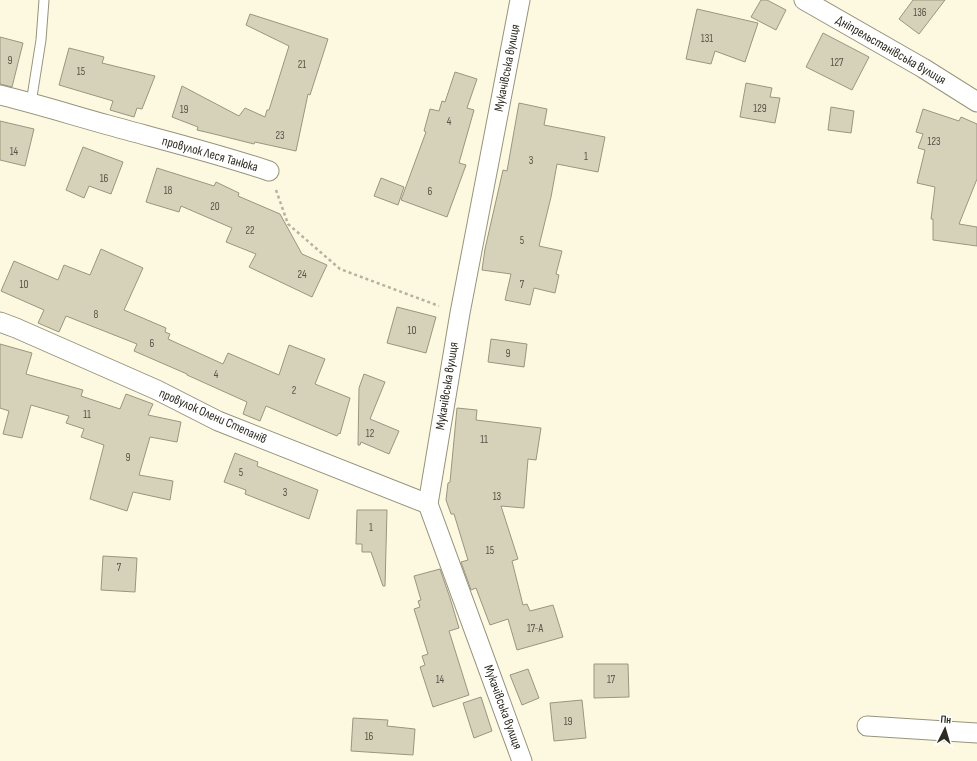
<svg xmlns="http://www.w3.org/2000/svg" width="977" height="761" viewBox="0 0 977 761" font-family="'Sofia Sans Condensed',sans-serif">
  <rect width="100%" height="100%" fill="#fdf9e1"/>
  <g fill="#d6d2ba" stroke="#99957f">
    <path d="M 761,0 L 767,0 L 786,10 L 776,30 L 751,17 Z"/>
    <path d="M 913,0 L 945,0 L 919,34 L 899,19 Z"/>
    <path d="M 697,9 L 758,23 L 745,62 L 715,51 L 711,64 L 686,59 Z"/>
    <path d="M 250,14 L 328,39 L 310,95 L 308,94 L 296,151 L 255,142 L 254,144 L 214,134 L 197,130 L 198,127 L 172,117 L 182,86 L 239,116 L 245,108 L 265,117 L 267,110 L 269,110 L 289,46 L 246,25 Z"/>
    <path d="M 823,33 L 869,57 L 852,90 L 806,67 Z"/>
    <path d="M 0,37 L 23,43 L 12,87 L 0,84 Z"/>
    <path d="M 69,48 L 104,57 L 102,63 L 155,76 L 142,109 L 137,108 L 134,117 L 110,110 L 113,101 L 59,85 Z"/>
    <path d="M 455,72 L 477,79 L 467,108 L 474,110 L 459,163 L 466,165 L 447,217 L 401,200 L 426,132 L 424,131 L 430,109 L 439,111 L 442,101 L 445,102 Z"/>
    <path d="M 746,83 L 772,88 L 770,97 L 780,98 L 775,123 L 740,117 Z"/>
    <path d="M 519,103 L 547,109 L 544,125 L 605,137 L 598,172 L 557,164 L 551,197 L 539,246 L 562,251 L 556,274 L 559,275 L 555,293 L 534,288 L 530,305 L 505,300 L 511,274 L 482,270 L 485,249 L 503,170 L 507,171 Z"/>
    <path d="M 831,107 L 854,111 L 851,133 L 828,130 Z"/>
    <path d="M 923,109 L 959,121 L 961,117 L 977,124 L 977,179 L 959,224 L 977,227 L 977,246 L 933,240 L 933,219 L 931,219 L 935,187 L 917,183 L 925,150 L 918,148 L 923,134 L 916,132 Z"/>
    <path d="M 0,121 L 34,129 L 25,166 L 0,160 Z"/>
    <path d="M 83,147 L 123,162 L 111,194 L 89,186 L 84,198 L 66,190 Z"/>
    <path d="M 157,168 L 214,186 L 216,182 L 239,193 L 238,196 L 280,214 L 302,254 L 327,265 L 312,297 L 249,267 L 256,254 L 226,242 L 232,228 L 181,206 L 179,212 L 146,202 Z"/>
    <path d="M 381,178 L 404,187 L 398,205 L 374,196 Z"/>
    <path d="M 101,249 L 143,268 L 124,310 L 166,328 L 165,332 L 170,334 L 168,339 L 223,364 L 228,353 L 279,375 L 289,345 L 325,359 L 315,384 L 350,398 L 340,434 L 339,433 L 337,436 L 266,406 L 260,421 L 243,414 L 247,402 L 187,375 L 187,374 L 134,351 L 137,344 L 66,316 L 59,332 L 38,323 L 44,310 L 1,291 L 14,261 L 58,280 L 64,265 L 90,275 Z"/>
    <path d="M 397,307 L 436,317 L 426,353 L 387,343 Z"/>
    <path d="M 491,339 L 527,344 L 524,367 L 488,362 Z"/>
    <path d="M 0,344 L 32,353 L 26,374 L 83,390 L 81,396 L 120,409 L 126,394 L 153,404 L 148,415 L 181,422 L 177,442 L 150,437 L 139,475 L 173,481 L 170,500 L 133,492 L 127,511 L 90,499 L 104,445 L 81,437 L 84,429 L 66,423 L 69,416 L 31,405 L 22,438 L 3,434 L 9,411 L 0,408 Z"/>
    <path d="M 364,374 L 385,382 L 370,419 L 399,431 L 389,454 L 361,442 L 360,445 L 358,445 L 359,388 Z"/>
    <path d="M 457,408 L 477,410 L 476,420 L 541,428 L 536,460 L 528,459 L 524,508 L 501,506 L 518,559 L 512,561 L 523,605 L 527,604 L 530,611 L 553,605 L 563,637 L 517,650 L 508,619 L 490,625 L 476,588 L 471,590 L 461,562 L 468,560 L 454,514 L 451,514 L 446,500 L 448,483 L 450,482 Z"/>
    <path d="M 235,453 L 258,462 L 257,466 L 318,490 L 309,519 L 245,494 L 246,490 L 224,482 Z"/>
    <path d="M 357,510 L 387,510 L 385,586 L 383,586 L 371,552 L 362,552 L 362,544 L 356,544 Z"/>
    <path d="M 103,556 L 137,558 L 135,592 L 101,590 Z"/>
    <path d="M 440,569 L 450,598 L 459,628 L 449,631 L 469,695 L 433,707 L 420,667 L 425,665 L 422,656 L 428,654 L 414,609 L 420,607 L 418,601 L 421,600 L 414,576 Z"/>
    <path d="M 594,664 L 628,664 L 629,697 L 594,698 Z"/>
    <path d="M 528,669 L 539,698 L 522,705 L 510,675 Z"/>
    <path d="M 481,697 L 492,731 L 474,738 L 463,703 Z"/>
    <path d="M 582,700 L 586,738 L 554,741 L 550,703 Z"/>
    <path d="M 353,718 L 388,720 L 387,726 L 415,729 L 413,755 L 351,751 Z"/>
  </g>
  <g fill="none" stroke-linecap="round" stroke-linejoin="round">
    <g stroke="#97937d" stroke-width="11">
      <path id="service" d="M 31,103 L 41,40 L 44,0"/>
    </g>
    <g stroke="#97937d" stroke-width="21">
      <g id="minor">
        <path d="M 520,0 L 460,313 L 428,504 L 522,761"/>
        <path d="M 804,0 L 923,68 L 977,102"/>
        <path d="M 0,95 C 37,104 72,115 108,125 C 162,140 216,153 269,171"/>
        <path d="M 0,322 L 16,328 L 157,390 L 218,421 L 428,504"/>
        <path d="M 867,726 L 977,733"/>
      </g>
    </g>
    <path stroke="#b6b29f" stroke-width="2.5" stroke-dasharray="3 3" stroke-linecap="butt" d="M 276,190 L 288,224 L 340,269 L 439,306"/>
    <use href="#service" stroke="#fff" stroke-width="9"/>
    <use href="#minor" stroke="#fff" stroke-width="19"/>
  </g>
  <g text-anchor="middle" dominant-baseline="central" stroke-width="3.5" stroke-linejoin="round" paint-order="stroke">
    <g font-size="11" fill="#565447">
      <text x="920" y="12">136</text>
      <text x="707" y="38">131</text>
      <text x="10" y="60">9</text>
      <text x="837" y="62">127</text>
      <text x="302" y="64">21</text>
      <text x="81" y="71">15</text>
      <text x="760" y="108">129</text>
      <text x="184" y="109">19</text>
      <text x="449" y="121">4</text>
      <text x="280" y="135">23</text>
      <text x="934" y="141">123</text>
      <text x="14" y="151">14</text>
      <text x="586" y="156">1</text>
      <text x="531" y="160">3</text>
      <text x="104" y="178">16</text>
      <text x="168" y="190">18</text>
      <text x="430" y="191">6</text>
      <text x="215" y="206">20</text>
      <text x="250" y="230">22</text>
      <text x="522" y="240">5</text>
      <text x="302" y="274">24</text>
      <text x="24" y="284">10</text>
      <text x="522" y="284">7</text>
      <text x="96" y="314">8</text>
      <text x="412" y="330">10</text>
      <text x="152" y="343">6</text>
      <text x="508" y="353">9</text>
      <text x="216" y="374">4</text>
      <text x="294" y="390">2</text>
      <text x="87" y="414">11</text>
      <text x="370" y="433">12</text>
      <text x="484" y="439">11</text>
      <text x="128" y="457">9</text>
      <text x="241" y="472">5</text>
      <text x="285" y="492">3</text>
      <text x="497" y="496">13</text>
      <text x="371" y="527">1</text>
      <text x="490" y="550">15</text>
      <text x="119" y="567">7</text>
      <text x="535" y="628">17-А</text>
      <text x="440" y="679">14</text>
      <text x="611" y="679">17</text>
      <text x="568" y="721">19</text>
      <text x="369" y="736">16</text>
    </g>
    <g font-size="13" fill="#2c2a21" stroke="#fff">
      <text transform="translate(891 50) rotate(30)">Дніпрельстанівська вулиця</text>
      <text transform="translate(507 68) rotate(-79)">Мукачівська вулиця</text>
      <text transform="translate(210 154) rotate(16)">провулок Леся Танюка</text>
      <text transform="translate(447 386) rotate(-81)">Мукачівська вулиця</text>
      <text transform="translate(213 416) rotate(24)">провулок Олени Степанів</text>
      <text transform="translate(503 707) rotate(70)">Мукачівська вулиця</text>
    </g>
  </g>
  <g transform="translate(945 729) rotate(5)" stroke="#ffffff" stroke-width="3" paint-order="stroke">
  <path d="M0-3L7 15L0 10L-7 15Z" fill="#2c2a21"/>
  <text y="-6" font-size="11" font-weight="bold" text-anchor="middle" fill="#2c2a21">Пн</text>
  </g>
</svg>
